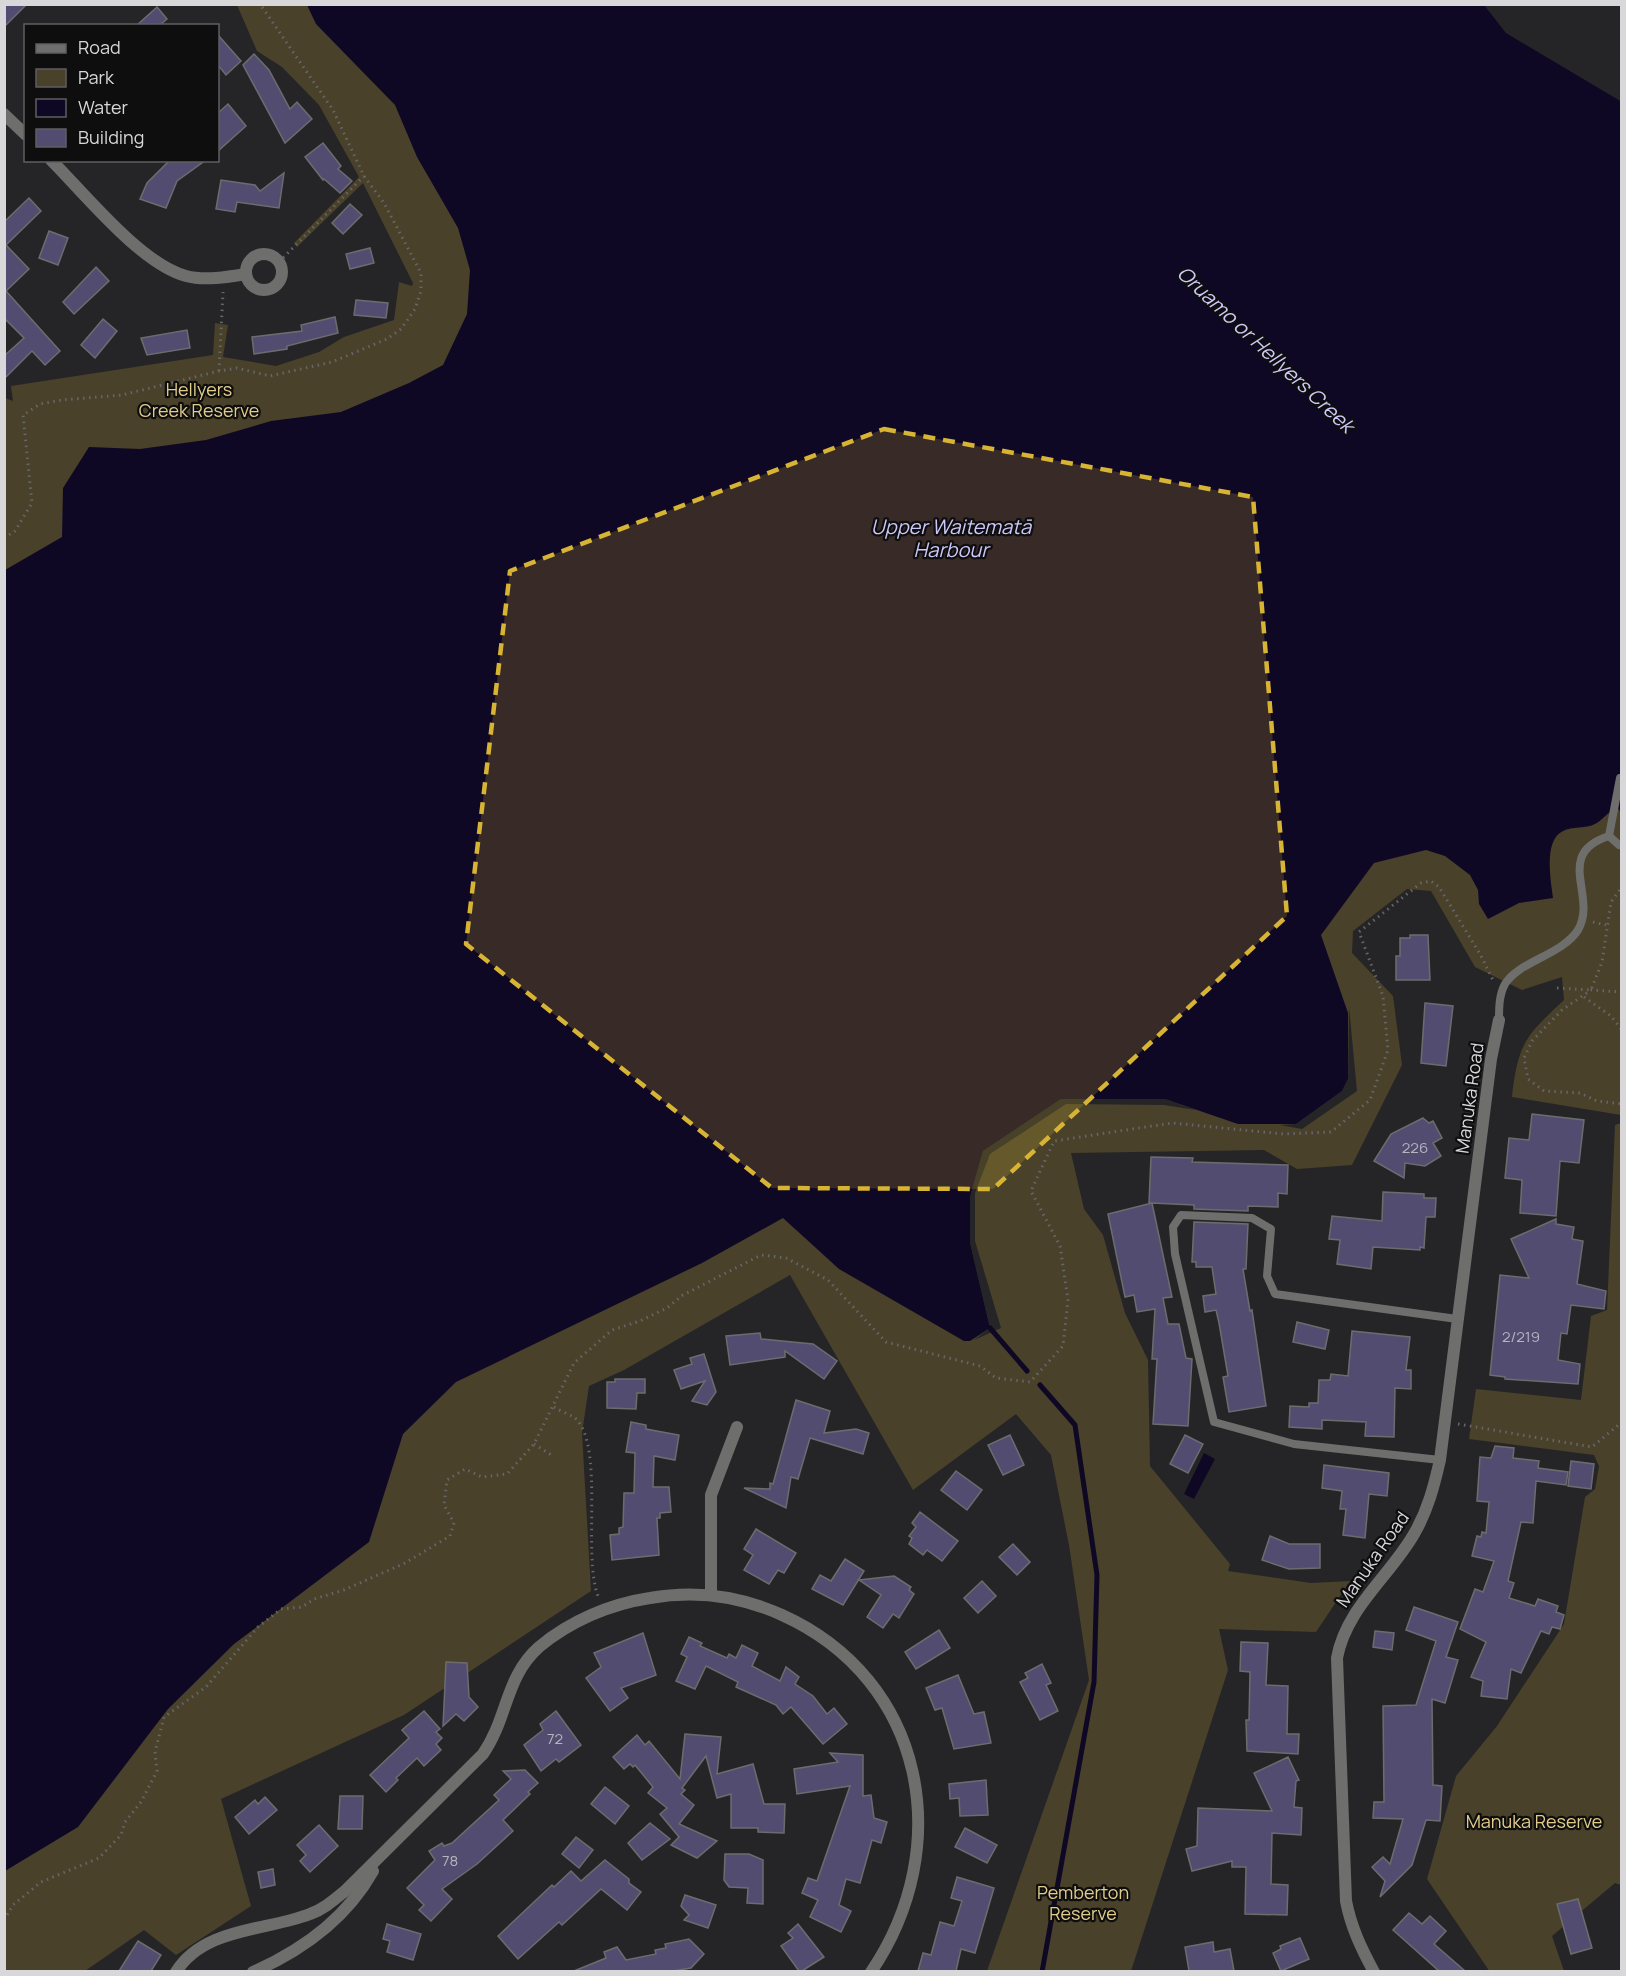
<svg xmlns="http://www.w3.org/2000/svg" width="1626" height="1976" viewBox="0 0 1626 1976" font-family="Manrope,sans-serif">
  <rect width="100%" height="100%" fill="#252528"/>
  <g fill="#49412a" fill-rule="evenodd">
    <path d="M 237,5 L 921,5 L 1621,591 L 1621,1115 L 1512,1097 C 1518,1044 1525,1036 1564,1000 L 1562,977 L 1522,990 L 1475,967 L 1431,891 L 1407,889 L 1353,931 L 1352,953 L 1393,996 L 1402,1065 L 1352,1165 L 1297,1169 L 1264,1150 L 1071,1153 L 1084,1209 L 1103,1235 L 1125,1313 L 1148,1360 L 1150,1466 L 1230,1564 L 1228,1571 L 1311,1583 L 1350,1581 L 1316,1632 L 1219,1629 L 1228,1670 L 1131,1971 L 987,1971 L 1089,1680 L 1069,1545 L 1051,1455 L 1016,1414 L 913,1490 L 790,1275 L 624,1370 L 589,1386 L 582,1433 L 591,1591 L 404,1715 L 221,1799 L 251,1906 L 176,1955 L 144,1930 L 85,1971 L 5,1972 L 5,398 L 13,401 L 11,386 L 213,355 L 215,323 L 228,325 L 223,357 L 276,366 L 319,352 L 344,337 L 394,320 L 399,282 L 412,286 L 413,283 L 363,183 L 297,247 L 294,243 L 359,177 L 319,105 L 282,67 L 257,51 ZM 1349,1007 L 1357,1091 L 1302,1129 L 1280,1125 L 1296,1124 L 1342,1091 L 1348,1079 ZM 1061,1099 L 1165,1099 L 1196,1110 L 1164,1105 L 1066,1104 L 990,1154 L 975,1193 L 975,1241 L 1001,1328 L 974,1340 L 990,1328 L 970,1243 L 970,1197 L 983,1151 Z"/>
    <path d="M 1621,1123 L 1621,1885 L 1615,1883 L 1552,1936 L 1564,1971 L 1490,1972 L 1427,1879 L 1456,1776 L 1497,1726 L 1564,1624 L 1585,1497 L 1595,1489 L 1599,1466 L 1594,1455 L 1469,1439 L 1476,1389 L 1581,1400 L 1591,1316 L 1607,1310 L 1615,1125 Z"/>
  </g>
  <g fill="#0f0825">
    <path d="M 307,5 L 1484,5 L 1506,33 L 1622,102 L 1621,815 L 1619,809 C 1605,812 1606,818 1595,824 C 1586,829 1572,826 1563,831 C 1543,840 1551,882 1553,898 L 1519,903 L 1488,919 L 1479,904 L 1478,890 L 1470,875 L 1445,856 L 1426,850 L 1374,863 L 1321,935 L 1348,1013 L 1348,1079 L 1342,1091 L 1296,1124 L 1238,1124 L 1165,1099 L 1061,1099 L 983,1151 L 970,1197 L 970,1243 L 990,1328 L 970,1341 L 964,1341 L 839,1269 L 783,1218 L 702,1263 L 456,1382 L 403,1434 L 369,1542 L 234,1644 L 168,1709 L 78,1827 L 5,1871 L 5,570 L 62,537 L 63,488 L 89,447 L 140,449 L 206,440 L 271,421 L 341,412 L 409,383 L 443,365 L 467,314 L 470,270 L 458,228 L 417,157 L 395,105 L 316,24 Z"/>
    <path d="M 1204,1453 L 1215,1459 L 1194,1499 L 1184,1494 Z"/>
  </g>
  <g fill="none" stroke-linecap="round" stroke-linejoin="round">
    <g stroke="#0f0825" stroke-width="5">
      <path d="M 990,1328 L 1027,1371"/>
      <path d="M 1040,1385 L 1075,1425 L 1097,1575 L 1094,1682 L 1042,1972"/>
    </g>
  </g>
  <g fill="#524d70" stroke="#6c6c6f" stroke-width="1.5">
    <path d="M 4,4 L 27,4 L 4,27 Z"/>
    <path d="M 157,7 L 167,19 L 159,26 L 136,26 Z"/>
    <path d="M 218,35 L 241,61 L 226,75 L 218,65 Z"/>
    <path d="M 254,54 L 269,70 L 290,109 L 297,102 L 312,119 L 285,143 L 243,65 Z"/>
    <path d="M 228,104 L 246,126 L 218,151 L 218,113 Z"/>
    <path d="M 323,143 L 341,166 L 338,169 L 352,181 L 340,193 L 324,179 L 323,180 L 305,157 Z"/>
    <path d="M 170,160 L 206,160 L 177,181 L 166,208 L 140,199 L 147,183 Z"/>
    <path d="M 284,173 L 279,208 L 237,202 L 235,212 L 216,209 L 221,180 L 255,185 L 260,191 Z"/>
    <path d="M 29,198 L 41,211 L 6,245 L 29,269 L 6,291 L 60,351 L 45,365 L 32,351 L 4,379 L 4,356 L 24,338 L 4,318 L 4,222 Z"/>
    <path d="M 350,204 L 362,215 L 343,234 L 332,223 Z"/>
    <path d="M 49,231 L 68,238 L 58,265 L 39,258 Z"/>
    <path d="M 370,248 L 374,263 L 350,269 L 346,254 Z"/>
    <path d="M 96,267 L 109,281 L 74,314 L 63,302 Z"/>
    <path d="M 356,300 L 388,303 L 386,318 L 354,315 Z"/>
    <path d="M 335,317 L 338,333 L 287,346 L 287,349 L 254,354 L 252,337 L 302,331 L 301,325 Z"/>
    <path d="M 103,319 L 117,331 L 95,358 L 81,345 Z"/>
    <path d="M 187,330 L 190,348 L 147,355 L 141,338 Z"/>
    <path d="M 1410,935 L 1428,935 L 1430,980 L 1396,980 L 1396,956 L 1400,956 L 1400,938 L 1410,938 Z"/>
    <path d="M 1425,1003 L 1453,1006 L 1446,1066 L 1421,1063 Z"/>
    <path d="M 1532,1114 L 1584,1120 L 1579,1163 L 1560,1161 L 1556,1216 L 1520,1213 L 1522,1180 L 1505,1178 L 1509,1138 L 1529,1140 Z"/>
    <path d="M 1423,1118 L 1429,1123 L 1433,1121 L 1442,1138 L 1433,1143 L 1441,1156 L 1425,1166 L 1405,1163 L 1404,1178 L 1374,1161 L 1391,1134 Z"/>
    <path d="M 1151,1157 L 1193,1158 L 1192,1162 L 1288,1165 L 1287,1194 L 1278,1193 L 1278,1207 L 1248,1206 L 1248,1211 L 1194,1209 L 1194,1205 L 1152,1203 L 1172,1297 L 1163,1298 L 1168,1324 L 1179,1324 L 1186,1358 L 1192,1359 L 1188,1426 L 1153,1424 L 1157,1359 L 1152,1359 L 1155,1309 L 1137,1312 L 1134,1295 L 1125,1297 L 1108,1214 L 1152,1203 L 1149,1203 Z"/>
    <path d="M 1383,1192 L 1424,1194 L 1424,1198 L 1436,1198 L 1435,1217 L 1426,1217 L 1424,1248 L 1420,1247 L 1420,1250 L 1373,1247 L 1371,1269 L 1337,1264 L 1340,1240 L 1329,1239 L 1332,1216 L 1382,1221 Z"/>
    <path d="M 1556,1219 L 1556,1224 L 1574,1227 L 1572,1239 L 1583,1241 L 1577,1284 L 1606,1291 L 1604,1309 L 1571,1305 L 1567,1334 L 1561,1333 L 1558,1360 L 1580,1364 L 1578,1384 L 1505,1379 L 1505,1377 L 1490,1375 L 1500,1275 L 1529,1278 L 1511,1239 Z"/>
    <path d="M 1194,1222 L 1248,1224 L 1246,1269 L 1243,1269 L 1250,1311 L 1252,1310 L 1266,1406 L 1229,1412 L 1223,1377 L 1228,1376 L 1219,1323 L 1216,1310 L 1205,1312 L 1203,1296 L 1216,1294 L 1212,1267 L 1196,1267 L 1196,1262 L 1192,1262 Z"/>
    <path d="M 1297,1322 L 1329,1330 L 1325,1349 L 1293,1342 Z"/>
    <path d="M 1352,1331 L 1410,1337 L 1406,1370 L 1411,1370 L 1411,1389 L 1395,1388 L 1394,1437 L 1365,1436 L 1366,1422 L 1322,1420 L 1322,1429 L 1289,1427 L 1290,1406 L 1309,1407 L 1309,1403 L 1318,1403 L 1319,1380 L 1330,1380 L 1331,1374 L 1348,1376 Z"/>
    <path d="M 760,1333 L 761,1339 L 813,1344 L 837,1361 L 824,1379 L 785,1351 L 785,1357 L 730,1365 L 726,1336 Z"/>
    <path d="M 704,1354 L 716,1392 L 707,1405 L 692,1401 L 705,1381 L 681,1389 L 674,1370 L 692,1364 L 690,1358 Z"/>
    <path d="M 615,1379 L 645,1379 L 645,1393 L 637,1393 L 636,1409 L 607,1408 L 607,1382 L 615,1382 Z"/>
    <path d="M 796,1400 L 830,1411 L 824,1433 L 856,1429 L 869,1433 L 863,1454 L 810,1438 L 798,1479 L 791,1477 L 786,1508 L 744,1488 L 770,1489 L 770,1483 L 773,1484 Z"/>
    <path d="M 631,1422 L 646,1425 L 646,1429 L 679,1435 L 675,1460 L 654,1456 L 653,1487 L 669,1487 L 671,1512 L 660,1513 L 660,1518 L 657,1518 L 659,1555 L 612,1560 L 610,1535 L 619,1534 L 619,1528 L 623,1527 L 624,1493 L 634,1493 L 635,1453 L 626,1452 Z"/>
    <path d="M 1010,1435 L 1024,1465 L 1003,1475 L 988,1445 Z"/>
    <path d="M 1185,1435 L 1203,1444 L 1188,1473 L 1170,1464 Z"/>
    <path d="M 1495,1446 L 1514,1448 L 1513,1458 L 1539,1461 L 1538,1468 L 1568,1472 L 1566,1485 L 1536,1481 L 1533,1523 L 1521,1522 L 1508,1581 L 1514,1583 L 1509,1598 L 1535,1606 L 1538,1599 L 1558,1606 L 1556,1612 L 1564,1615 L 1560,1629 L 1552,1627 L 1549,1634 L 1541,1631 L 1521,1673 L 1511,1669 L 1507,1699 L 1481,1696 L 1483,1681 L 1471,1677 L 1486,1642 L 1460,1629 L 1475,1589 L 1483,1592 L 1494,1561 L 1472,1556 L 1477,1536 L 1481,1537 L 1482,1532 L 1486,1533 L 1489,1502 L 1477,1501 L 1480,1457 L 1491,1458 Z"/>
    <path d="M 1571,1461 L 1594,1464 L 1591,1489 L 1568,1486 Z"/>
    <path d="M 1324,1465 L 1389,1473 L 1387,1496 L 1369,1494 L 1365,1538 L 1343,1535 L 1346,1509 L 1340,1509 L 1342,1491 L 1322,1488 Z"/>
    <path d="M 956,1471 L 982,1490 L 967,1510 L 941,1490 Z"/>
    <path d="M 920,1512 L 958,1541 L 942,1561 L 927,1550 L 923,1555 L 909,1544 L 912,1538 L 909,1536 L 916,1527 L 912,1523 Z"/>
    <path d="M 756,1529 L 796,1553 L 784,1573 L 778,1570 L 769,1584 L 744,1570 L 753,1555 L 744,1549 Z"/>
    <path d="M 1270,1536 L 1289,1544 L 1320,1544 L 1320,1568 L 1289,1569 L 1262,1560 Z"/>
    <path d="M 1013,1544 L 1030,1562 L 1017,1575 L 999,1557 Z"/>
    <path d="M 845,1559 L 864,1571 L 843,1605 L 812,1589 L 820,1575 L 831,1581 Z"/>
    <path d="M 894,1576 L 911,1587 L 909,1590 L 914,1594 L 899,1618 L 893,1614 L 883,1628 L 867,1617 L 881,1595 L 859,1580 Z"/>
    <path d="M 982,1581 L 996,1596 L 978,1613 L 964,1598 Z"/>
    <path d="M 1414,1607 L 1458,1622 L 1446,1657 L 1458,1660 L 1445,1703 L 1432,1699 L 1433,1785 L 1442,1786 L 1440,1821 L 1426,1820 L 1412,1865 L 1380,1897 L 1385,1881 L 1372,1867 L 1383,1857 L 1390,1864 L 1403,1819 L 1373,1818 L 1374,1802 L 1384,1802 L 1383,1706 L 1416,1705 L 1436,1641 L 1406,1630 Z"/>
    <path d="M 939,1630 L 950,1648 L 916,1669 L 905,1652 Z"/>
    <path d="M 1375,1631 L 1394,1633 L 1392,1650 L 1373,1647 Z"/>
    <path d="M 643,1633 L 656,1675 L 621,1688 L 628,1698 L 610,1711 L 586,1678 L 601,1667 L 594,1653 Z"/>
    <path d="M 689,1637 L 702,1643 L 700,1646 L 727,1658 L 729,1654 L 736,1658 L 742,1645 L 758,1653 L 752,1666 L 780,1681 L 786,1667 L 799,1677 L 795,1684 L 813,1696 L 827,1714 L 834,1708 L 847,1724 L 823,1744 L 791,1707 L 783,1714 L 776,1705 L 736,1687 L 738,1682 L 706,1666 L 695,1689 L 676,1681 L 687,1657 L 681,1654 Z"/>
    <path d="M 1241,1642 L 1268,1643 L 1266,1685 L 1288,1686 L 1287,1734 L 1299,1734 L 1298,1754 L 1247,1751 L 1246,1720 L 1249,1720 L 1250,1672 L 1240,1671 Z"/>
    <path d="M 446,1662 L 467,1663 L 469,1697 L 478,1707 L 464,1721 L 456,1714 L 443,1726 Z"/>
    <path d="M 1042,1664 L 1051,1683 L 1046,1685 L 1058,1711 L 1040,1720 L 1020,1682 L 1028,1678 L 1025,1673 Z"/>
    <path d="M 958,1675 L 974,1714 L 984,1712 L 991,1743 L 954,1749 L 942,1708 L 935,1710 L 926,1688 Z"/>
    <path d="M 424,1711 L 440,1729 L 436,1732 L 442,1738 L 436,1744 L 441,1750 L 424,1766 L 417,1758 L 396,1778 L 398,1780 L 386,1792 L 370,1775 L 409,1738 L 402,1730 Z"/>
    <path d="M 556,1711 L 581,1745 L 559,1762 L 556,1759 L 541,1771 L 524,1745 L 543,1730 L 540,1724 Z"/>
    <path d="M 685,1734 L 721,1737 L 717,1774 L 753,1764 L 764,1804 L 785,1804 L 784,1833 L 758,1832 L 758,1828 L 731,1828 L 731,1794 L 717,1798 L 706,1756 L 682,1788 L 685,1790 L 681,1794 L 694,1805 L 679,1824 L 717,1841 L 697,1858 L 671,1845 L 679,1837 L 660,1814 L 667,1808 L 648,1793 L 653,1787 L 635,1765 L 633,1767 L 630,1764 L 624,1769 L 613,1757 L 637,1735 L 645,1745 L 649,1741 L 680,1779 Z"/>
    <path d="M 830,1753 L 863,1755 L 863,1796 L 871,1795 L 874,1818 L 887,1822 L 881,1843 L 872,1840 L 860,1883 L 846,1879 L 839,1905 L 851,1911 L 841,1932 L 810,1917 L 818,1900 L 802,1893 L 808,1878 L 817,1881 L 850,1786 L 797,1794 L 794,1769 L 838,1762 Z"/>
    <path d="M 1288,1757 L 1299,1780 L 1296,1781 L 1294,1807 L 1302,1808 L 1301,1835 L 1272,1833 L 1271,1884 L 1288,1885 L 1287,1915 L 1245,1914 L 1246,1867 L 1232,1867 L 1232,1861 L 1192,1871 L 1186,1849 L 1197,1846 L 1198,1808 L 1272,1811 L 1254,1773 Z"/>
    <path d="M 525,1770 L 538,1783 L 528,1792 L 530,1794 L 503,1820 L 513,1831 L 477,1864 L 442,1889 L 452,1899 L 431,1921 L 419,1910 L 424,1905 L 407,1888 L 435,1860 L 429,1851 L 442,1843 L 444,1846 L 452,1843 L 499,1800 L 494,1795 L 511,1779 L 503,1771 Z"/>
    <path d="M 986,1780 L 988,1815 L 960,1816 L 959,1798 L 950,1799 L 949,1784 Z"/>
    <path d="M 605,1787 L 629,1806 L 615,1824 L 591,1804 Z"/>
    <path d="M 340,1796 L 363,1796 L 362,1829 L 338,1829 Z"/>
    <path d="M 265,1797 L 277,1810 L 249,1834 L 235,1817 L 255,1800 L 258,1804 Z"/>
    <path d="M 650,1823 L 670,1839 L 642,1860 L 628,1843 Z"/>
    <path d="M 319,1825 L 338,1846 L 310,1872 L 300,1861 L 306,1855 L 297,1845 Z"/>
    <path d="M 965,1828 L 997,1845 L 987,1863 L 955,1847 Z"/>
    <path d="M 576,1837 L 593,1850 L 579,1868 L 562,1854 Z"/>
    <path d="M 725,1854 L 749,1854 L 763,1860 L 763,1904 L 747,1903 L 748,1888 L 729,1887 L 724,1880 Z"/>
    <path d="M 605,1860 L 629,1879 L 629,1883 L 641,1892 L 627,1910 L 601,1889 L 562,1925 L 559,1922 L 518,1959 L 498,1936 L 552,1885 L 554,1887 L 571,1871 L 581,1881 Z"/>
    <path d="M 273,1869 L 275,1885 L 261,1888 L 258,1872 Z"/>
    <path d="M 957,1877 L 994,1888 L 975,1953 L 961,1949 L 956,1971 L 918,1971 L 923,1953 L 931,1955 L 940,1922 L 954,1926 L 962,1901 L 951,1898 Z"/>
    <path d="M 685,1895 L 716,1905 L 708,1928 L 684,1920 L 689,1915 L 681,1906 Z"/>
    <path d="M 1578,1899 L 1592,1948 L 1571,1954 L 1557,1904 Z"/>
    <path d="M 1409,1913 L 1422,1924 L 1430,1916 L 1446,1931 L 1434,1944 L 1465,1971 L 1439,1971 L 1393,1930 Z"/>
    <path d="M 387,1924 L 421,1934 L 413,1960 L 387,1952 L 390,1941 L 383,1939 Z"/>
    <path d="M 798,1924 L 824,1957 L 802,1971 L 799,1971 L 781,1946 L 793,1938 L 788,1933 Z"/>
    <path d="M 1300,1938 L 1309,1959 L 1281,1971 L 1273,1953 L 1281,1949 L 1280,1946 Z"/>
    <path d="M 689,1939 L 704,1954 L 691,1968 L 673,1971 L 574,1971 L 606,1958 L 604,1952 L 617,1947 L 626,1960 L 656,1954 L 655,1950 L 666,1948 L 665,1944 Z"/>
    <path d="M 138,1941 L 161,1955 L 151,1971 L 119,1971 Z"/>
    <path d="M 1213,1942 L 1214,1952 L 1230,1949 L 1234,1971 L 1189,1971 L 1185,1947 Z"/>
  </g>
  <g fill="none" stroke-linecap="round" stroke-linejoin="round">
    <g stroke="#676669" stroke-width="3" stroke-dasharray="1.5 4.5" stroke-linecap="butt">
      <path d="M 279,262 L 364,176"/>
      <path d="M 219,371 L 223,292"/>
      <path d="M 4,538 L 15,531 L 32,503 L 23,415 L 40,404 L 62,400 L 122,395 L 219,371 L 237,368 L 270,376 L 332,362 L 387,339 L 401,329 L 415,309 L 421,291 L 421,273 L 384,203 L 364,176 L 333,110 L 260,4"/>
      <path d="M 1593,922 L 1606,925"/>
      <path d="M 1557,988 L 1591,990 L 1602,962 L 1611,902 L 1622,887"/>
      <path d="M 1622,992 L 1591,990 L 1562,1010 L 1532,1041 L 1524,1058 L 1528,1079 L 1544,1091 L 1580,1093 L 1597,1101 L 1622,1104"/>
      <path d="M 1584,997 L 1611,1016 L 1622,1030"/>
      <path d="M 554,1407 C 560,1411 569,1414 575,1418 C 605,1445 582,1554 598,1596"/>
      <path d="M 1458,1424 L 1592,1447 L 1622,1422"/>
      <path d="M 534,1444 L 553,1456"/>
      <path d="M 4,1920 L 13,1905 L 41,1882 L 99,1858 L 121,1835 L 125,1822 L 141,1802 L 157,1771 L 155,1752 L 164,1717 L 206,1687 L 258,1627 L 281,1609 L 302,1607 L 314,1599 L 344,1590 L 405,1563 L 450,1536 L 454,1523 L 444,1505 L 447,1480 L 465,1469 L 482,1477 L 507,1474 L 534,1444 L 574,1363 L 612,1330 L 640,1321 L 667,1308 L 683,1295 L 761,1255 L 786,1258 L 828,1280 L 886,1342 L 980,1366 L 996,1378 L 1030,1382 L 1063,1346 L 1068,1300 L 1060,1246 L 1031,1191 L 1054,1141 L 1172,1123 L 1284,1134 L 1331,1132 L 1370,1100 L 1388,1050 L 1383,996 L 1359,932 L 1421,883 L 1431,881 L 1439,887 L 1480,954 L 1493,980"/>
    </g>
    <g stroke="#6e6e6c" stroke-width="8">
      <path d="M 1609,836 L 1620,778"/>
      <path d="M 1499,1020 C 1499,1008 1499,995 1505,984 C 1519,961 1562,955 1578,930 C 1598,896 1553,854 1609,836 L 1619,845"/>
      <path d="M 1440,1460 L 1294,1444 L 1214,1422 L 1175,1254 L 1173,1227 L 1181,1215 L 1252,1218 L 1271,1229 L 1267,1276 L 1275,1294 L 1457,1319"/>
    </g>
    <g stroke="#6e6e6c" stroke-width="12">
      <path d="M 4,114 L 26,135"/>
      <path d="M 51,160 C 85,194 141,264 186,276 C 204,281 228,277 246,274"/>
      <circle cx="264" cy="272" r="18"/>
      <path d="M 711,1595 L 711,1495 L 737,1427"/>
      <path d="M 176,1972 C 204,1927 267,1931 310,1914 C 324,1909 334,1900 345,1891 L 483,1754 C 508,1718 505,1677 539,1647 C 570,1621 610,1604 650,1598 C 695,1590 740,1596 782,1615 C 926,1680 956,1847 871,1972"/>
      <path d="M 253,1972 C 303,1950 346,1919 373,1871"/>
      <path d="M 1374,1972 C 1361,1948 1351,1927 1346,1901 L 1337,1658 C 1346,1608 1390,1576 1414,1534 C 1428,1510 1434,1486 1440,1460 L 1491,1059 L 1499,1020"/>
    </g>
  </g>
  <path fill="#d8b434" fill-opacity="0.2" stroke="#d8b434" stroke-width="4.5" stroke-dasharray="12 8" stroke-linejoin="round" d="M 884,429 L 1253,497 L 1287,916 L 993,1189 L 772,1188 L 466,944 L 510,571 Z"/>
  <g text-anchor="middle" dominant-baseline="central" stroke-width="4.5" stroke-linejoin="round" paint-order="stroke">
    <g font-size="15" fill="#b6b4bf">
      <text x="1415" y="1147">226</text>
      <text x="1521" y="1336">2/219</text>
      <text x="555" y="1738">72</text>
      <text x="450" y="1860">78</text>
    </g>
    <g font-size="18" fill="#e1cc8a" stroke="#0e0e0f">
      <text x="199" y="389">Hellyers<tspan x="199" dy="21">Creek Reserve</tspan></text>
      <text x="1534" y="1821">Manuka Reserve</text>
      <text x="1083" y="1892">Pemberton<tspan x="1083" dy="21">Reserve</tspan></text>
    </g>
    <g font-size="18" fill="#d8d7d9" stroke="#0e0e0f">
      <text transform="translate(1469 1098) rotate(-82)">Manuka Road</text>
      <text transform="translate(1372 1559) rotate(-55)">Manuka Road</text>
    </g>
    <g font-size="20" font-style="italic" fill="#cec8fa" stroke="#0e0e0f">
      <text transform="translate(1266 349) rotate(43)">Oruamo or Hellyers Creek</text>
      <text x="951" y="526">Upper Waitematā<tspan x="951" dy="23">Harbour</tspan></text>
    </g>
  </g>
  <rect width="1626" height="1976" fill="none" stroke="#d8d7d9" stroke-width="12"/>
  <rect x="24" y="24" width="195" height="138" fill="#0e0e0f" stroke="#5f5e60" stroke-width="1.5"/>
  <rect x="36" y="44" width="30" height="9" fill="#6e6e6c" stroke="#5f5e60" stroke-width="1.5"/>
  <text x="78" y="54" font-size="18" fill="#d8d7d9">Road</text>
  <rect x="36" y="69" width="30" height="18" fill="#49412a" stroke="#5f5e60" stroke-width="1.5"/>
  <text x="78" y="84" font-size="18" fill="#d8d7d9">Park</text>
  <rect x="36" y="99" width="30" height="18" fill="#0f0825" stroke="#5f5e60" stroke-width="1.5"/>
  <text x="78" y="114" font-size="18" fill="#d8d7d9">Water</text>
  <rect x="36" y="129" width="30" height="18" fill="#524d70" stroke="#5f5e60" stroke-width="1.5"/>
  <text x="78" y="144" font-size="18" fill="#d8d7d9">Building</text>
</svg>
